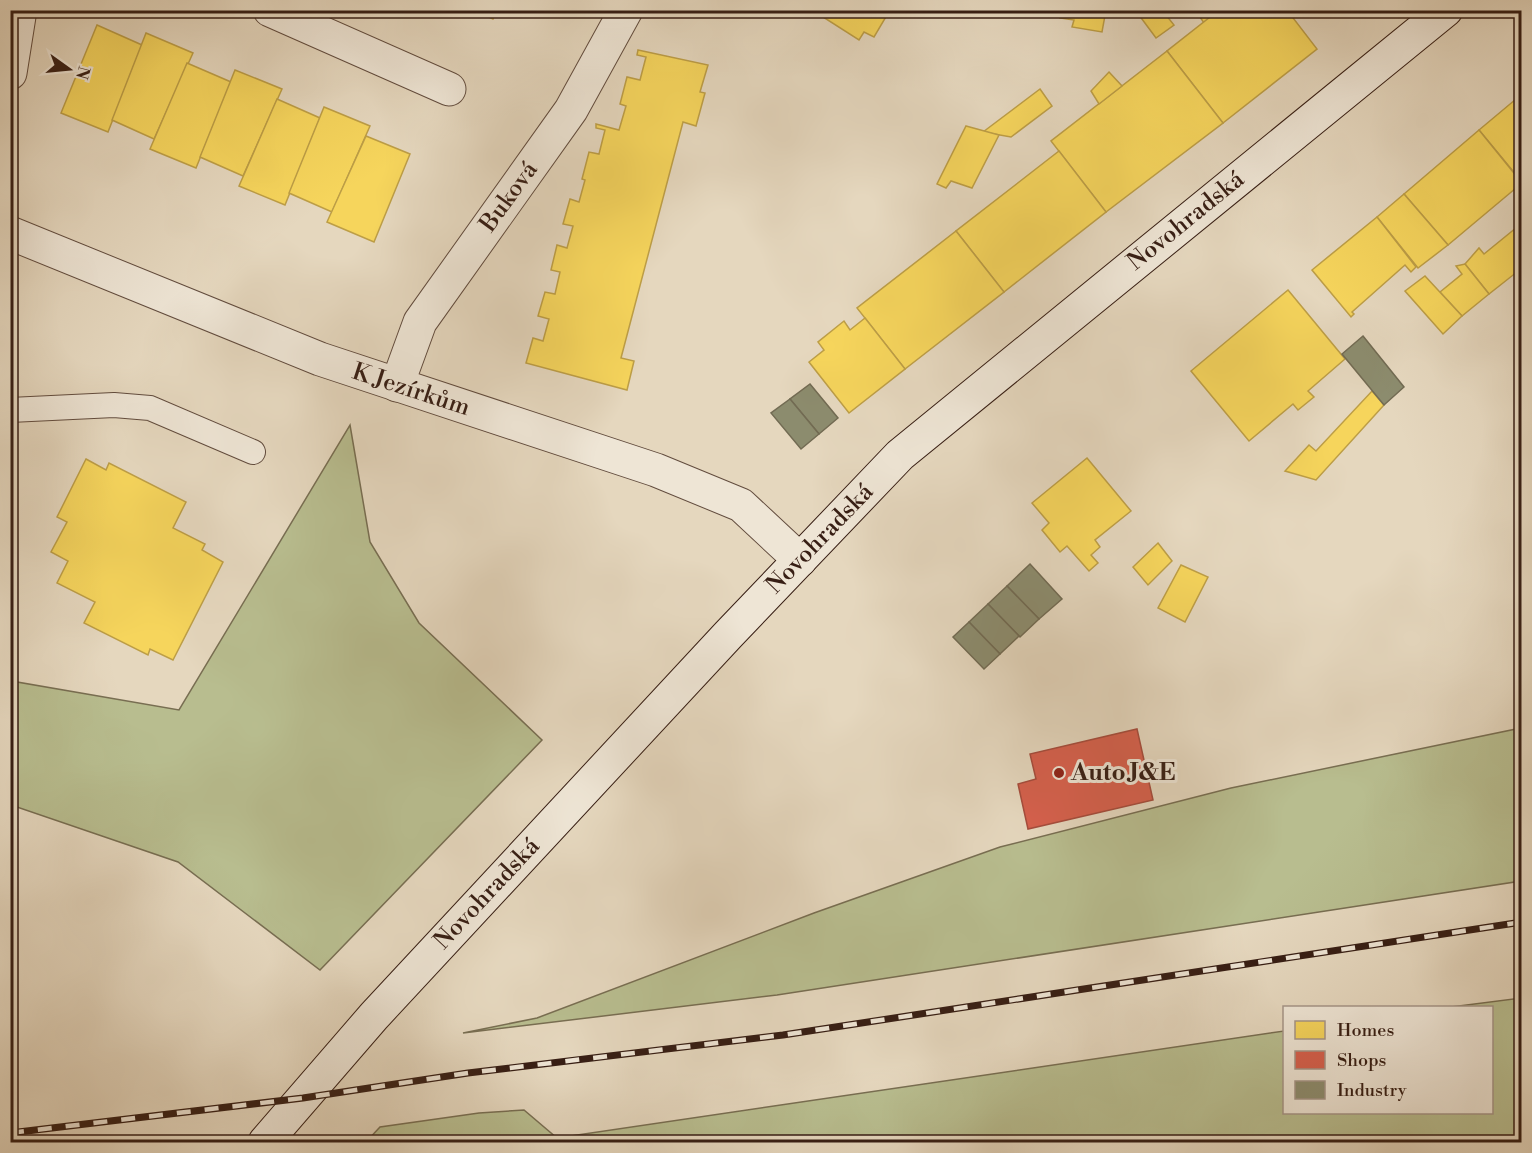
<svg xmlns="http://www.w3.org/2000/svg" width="1532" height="1153" viewBox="0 0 1532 1153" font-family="'Libre Bodoni',serif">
  <rect width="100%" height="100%" fill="#e5d7be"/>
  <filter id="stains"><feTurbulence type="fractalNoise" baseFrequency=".00333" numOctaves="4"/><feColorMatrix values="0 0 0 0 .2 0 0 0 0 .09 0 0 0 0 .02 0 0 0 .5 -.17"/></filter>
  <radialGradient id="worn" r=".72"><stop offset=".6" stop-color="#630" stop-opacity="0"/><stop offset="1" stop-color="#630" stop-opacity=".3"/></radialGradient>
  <g fill="#b8bd8f" stroke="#786e52" stroke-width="1.5">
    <path d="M 350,425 L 370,542 L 419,623 L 542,740 L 320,970 L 178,862 L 11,805 L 11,681 L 179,710 Z"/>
    <path d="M 1521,728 L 1521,881 L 777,995 L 463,1033 L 537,1018 L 814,913 L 1000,847 L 1231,788 Z"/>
    <path d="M 1521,998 L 1521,1142 L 366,1142 L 380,1127 L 479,1113 L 524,1110 L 557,1138 L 1284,1031 L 1284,1112 L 1492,1112 L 1492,1008 L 1451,1007 Z"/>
  </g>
  <g fill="#f6d55c" stroke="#bd9e46" stroke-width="1.5">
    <path d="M 473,10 L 497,10 L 493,19 Z"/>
    <path d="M 812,10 L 890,10 L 874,37 L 864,32 L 859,40 Z"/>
    <path d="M 1064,10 L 1106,10 L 1102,32 L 1072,27 L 1074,20 L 1060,18 Z"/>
    <path d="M 1124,10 L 1145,10 L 1139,15 Z"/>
    <path d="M 1145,10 L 1162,10 L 1174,25 L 1156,38 L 1139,15 Z"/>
    <path d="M 1195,10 L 1219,10 L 1204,23 Z"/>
    <path d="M 1219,10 L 1287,10 L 1317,49 L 1223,123 L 1167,51 Z"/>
    <path d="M 97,25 L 142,45 L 108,132 L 61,113 Z"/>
    <path d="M 146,33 L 193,53 L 154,139 L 112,120 Z"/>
    <path d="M 638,50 L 708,65 L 700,92 L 705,93 L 696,126 L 683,122 L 621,358 L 634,361 L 627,390 L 526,363 L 533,338 L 543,341 L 549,319 L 538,316 L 545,292 L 555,294 L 560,272 L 551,270 L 557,245 L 567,248 L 573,226 L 563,224 L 570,199 L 579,202 L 585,180 L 582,179 L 589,152 L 599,154 L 605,130 L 596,128 L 596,124 L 619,130 L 626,106 L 620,104 L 627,77 L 640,80 L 646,57 L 637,55 Z"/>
    <path d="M 1167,51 L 1223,123 L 1106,212 L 1051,141 Z"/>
    <path d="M 187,63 L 231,82 L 196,168 L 150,149 Z"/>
    <path d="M 235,70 L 282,89 L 243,176 L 200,157 Z"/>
    <path d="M 1109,72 L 1122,86 L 1099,104 L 1091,91 Z"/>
    <path d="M 1040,89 L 1052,106 L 1011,137 L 983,132 Z"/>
    <path d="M 1522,94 L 1522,182 L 1479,130 Z"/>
    <path d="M 277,99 L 320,118 L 285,205 L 239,186 Z"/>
    <path d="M 324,107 L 370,126 L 332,212 L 289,193 Z"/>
    <path d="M 966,126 L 999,135 L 972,188 L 951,181 L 946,188 L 937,184 Z"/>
    <path d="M 1479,130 L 1522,183 L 1448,245 L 1404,194 Z"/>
    <path d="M 366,136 L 410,154 L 374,242 L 327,222 Z"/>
    <path d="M 1059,151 L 1106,212 L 1004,292 L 956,231 Z"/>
    <path d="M 1404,194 L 1448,245 L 1418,268 L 1377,217 Z"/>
    <path d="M 1377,217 L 1416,267 L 1411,272 L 1405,265 L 1352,312 L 1354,314 L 1351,317 L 1312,270 Z"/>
    <path d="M 1522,223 L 1522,268 L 1489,294 L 1465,264 L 1479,248 L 1484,254 Z"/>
    <path d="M 956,231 L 1004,292 L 905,369 L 857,308 Z"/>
    <path d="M 1465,264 L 1489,294 L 1462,316 L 1440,292 L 1462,274 L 1456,266 Z"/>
    <path d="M 1425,276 L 1462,316 L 1443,334 L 1405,291 Z"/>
    <path d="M 1288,290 L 1345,359 L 1308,391 L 1314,397 L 1298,410 L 1293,404 L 1249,441 L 1191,371 Z"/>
    <path d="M 865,318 L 905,369 L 849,413 L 809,362 L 824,350 L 818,342 L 844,321 L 850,330 Z"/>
    <path d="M 1372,391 L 1384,405 L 1316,480 L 1285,471 L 1309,445 L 1316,451 Z"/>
    <path d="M 1087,458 L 1131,511 L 1095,540 L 1100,547 L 1091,555 L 1098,563 L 1089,571 L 1067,546 L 1060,552 L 1042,530 L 1049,523 L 1032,503 Z"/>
    <path d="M 86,459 L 106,470 L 109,463 L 186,502 L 173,528 L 205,544 L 202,550 L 223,562 L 173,660 L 150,649 L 148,655 L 84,623 L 95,602 L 57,583 L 68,561 L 51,552 L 67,522 L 57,517 Z"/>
    <path d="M 1158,543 L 1172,561 L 1148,585 L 1133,567 Z"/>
    <path d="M 1181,565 L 1208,577 L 1185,622 L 1158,608 Z"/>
  </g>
  <g fill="#d6604d" stroke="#a64c3c" stroke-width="1.5">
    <path d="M 1354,10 L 1369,10 L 1359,17 Z"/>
    <path d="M 1137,729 L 1153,800 L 1028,829 L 1018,784 L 1036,779 L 1030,754 Z"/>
  </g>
  <g fill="#8c8c6e" stroke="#726b53" stroke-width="1.5">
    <path d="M 1363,336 L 1404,387 L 1384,405 L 1342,354 Z"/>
    <path d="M 810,384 L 838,418 L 819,434 L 790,399 Z"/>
    <path d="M 790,399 L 819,434 L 801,449 L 771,413 Z"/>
    <path d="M 1030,564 L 1062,599 L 1039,619 L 1007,586 Z"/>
    <path d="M 1007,586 L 1039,619 L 1020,637 L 988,604 Z"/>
    <path d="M 988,604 L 1019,636 L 1000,654 L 969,622 Z"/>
    <path d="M 969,622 L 1000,654 L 984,669 L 953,637 Z"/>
  </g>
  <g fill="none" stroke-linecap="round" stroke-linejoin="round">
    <g stroke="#624c3e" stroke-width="26">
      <path id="service" d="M 10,410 L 114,405 L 150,408 L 253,452"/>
    </g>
    <g stroke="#624c3e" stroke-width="35">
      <g id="minor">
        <path d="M 270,10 L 449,89"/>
        <path d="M 10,73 L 20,10"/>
        <path d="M 10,233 L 320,359 L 656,470 L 741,505 L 800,560"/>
        <path d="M 397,385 L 420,322 L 571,110 L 626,10"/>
      </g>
    </g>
    <g stroke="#371e14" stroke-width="35">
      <path id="secondary" d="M 265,1142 L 374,1016 L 728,635 L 900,455 L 1446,10"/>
    </g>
    <use href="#service" stroke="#eee5d5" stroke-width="24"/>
    <use href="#minor" stroke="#eee5d5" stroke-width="33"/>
    <use href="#secondary" stroke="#eee5d5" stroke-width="33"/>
    <g stroke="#371e14" stroke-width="7">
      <path id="rail" d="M 10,1133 L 303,1098 L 468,1073 L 783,1035 L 1522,922"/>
    </g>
    <use href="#rail" stroke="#eee5d5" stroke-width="4.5" stroke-dasharray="14" stroke-linecap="butt"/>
  </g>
  <circle fill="#8f2418" stroke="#eee5d5" stroke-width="2" cx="1059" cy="773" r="6"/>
  <g text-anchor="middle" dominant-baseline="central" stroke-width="6" stroke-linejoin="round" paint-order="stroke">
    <g font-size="24" fill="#371e14" stroke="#eee5d5">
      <text transform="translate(509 197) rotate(-54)">Buková</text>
      <text transform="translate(1186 221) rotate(-39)">Novohradská</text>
      <text transform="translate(411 390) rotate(18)">K Jezírkům</text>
      <text transform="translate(820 539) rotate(-46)">Novohradská</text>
      <text transform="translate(487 894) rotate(-47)">Novohradská</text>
    </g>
    <g font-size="24" font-weight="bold" fill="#371e14" stroke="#eee5d5" text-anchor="start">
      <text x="1071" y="773">Auto J&amp;E</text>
    </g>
  </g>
  <rect width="1532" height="1153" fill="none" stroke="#e5d7be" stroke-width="36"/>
  <rect x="12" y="12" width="1508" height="1129" fill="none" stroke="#371e14" stroke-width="3"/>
  <rect x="18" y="18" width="1496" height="1117" fill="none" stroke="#371e14" stroke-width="1.5"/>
  <rect x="1283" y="1006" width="210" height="108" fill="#eee5d5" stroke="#a59588" stroke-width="1.5"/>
  <rect x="1295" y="1021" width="30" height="18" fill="#f6d55c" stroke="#a59588" stroke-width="1.5"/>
  <text x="1337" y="1036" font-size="18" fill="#371e14">Homes</text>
  <rect x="1295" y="1051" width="30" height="18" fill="#d6604d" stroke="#a59588" stroke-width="1.5"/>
  <text x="1337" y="1066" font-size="18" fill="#371e14">Shops</text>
  <rect x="1295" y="1081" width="30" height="18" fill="#8c8c6e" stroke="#a59588" stroke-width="1.5"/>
  <text x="1337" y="1096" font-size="18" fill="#371e14">Industry</text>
  <g transform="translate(69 69) rotate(105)" stroke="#eee5d5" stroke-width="4.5" paint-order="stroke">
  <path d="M0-4.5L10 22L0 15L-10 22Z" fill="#371e14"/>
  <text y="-9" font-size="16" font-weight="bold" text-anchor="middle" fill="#371e14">N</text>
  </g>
  <rect width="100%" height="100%" filter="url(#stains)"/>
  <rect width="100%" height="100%" fill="url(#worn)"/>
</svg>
